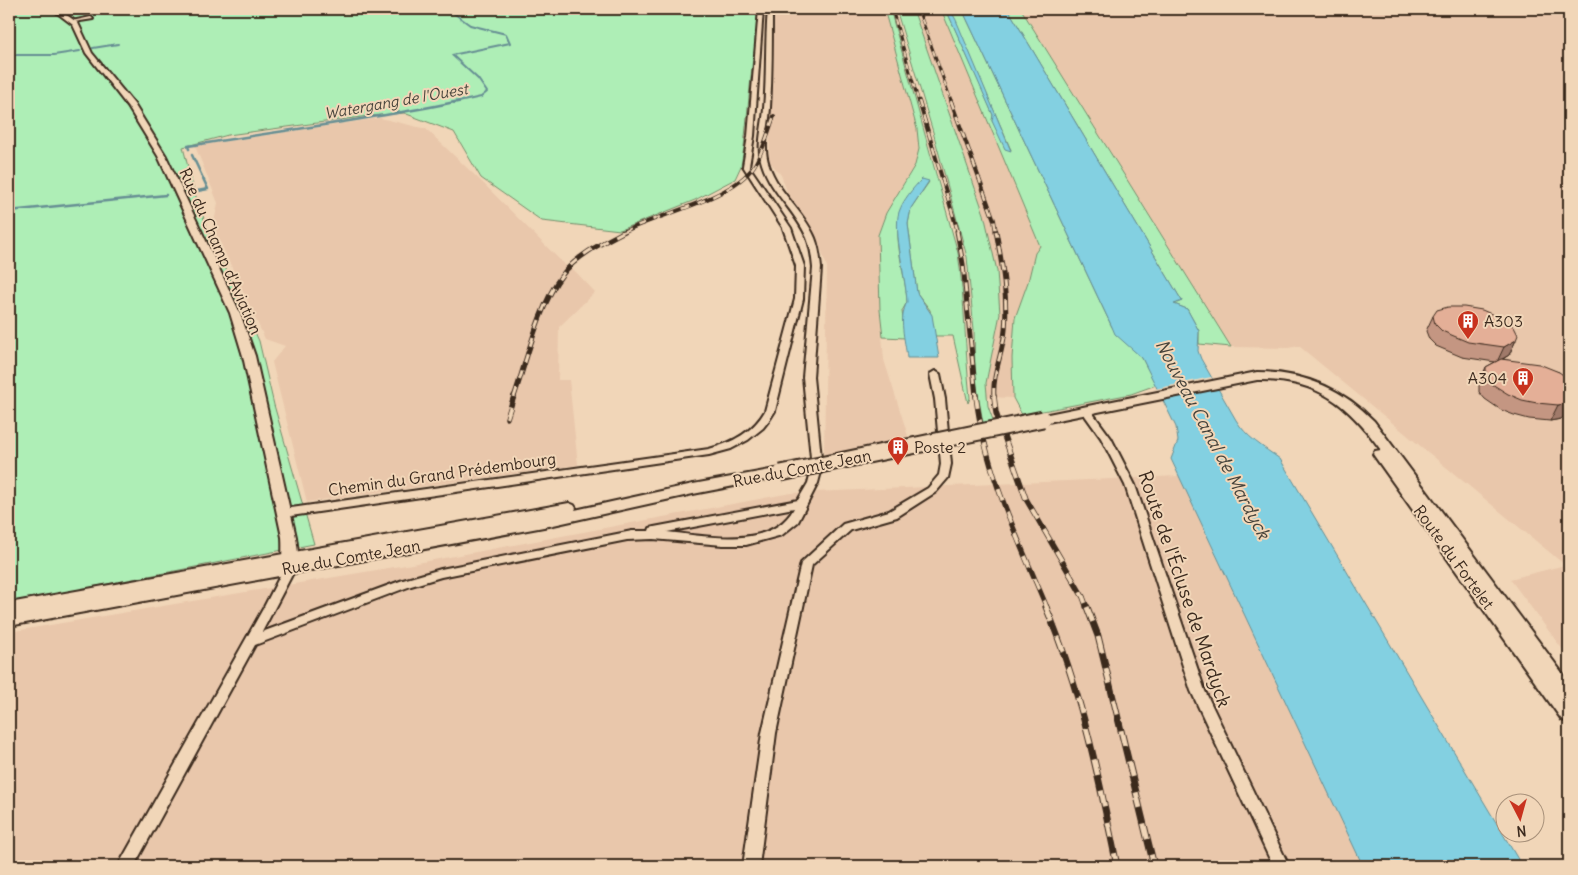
<svg xmlns="http://www.w3.org/2000/svg" width="1578" height="875" viewBox="0 0 1578 875" font-family="Delius,sans-serif">
  <rect width="100%" height="100%" fill="#f1d6b8"/>
  <filter id="ink" filterUnits="userSpaceOnUse"><feTurbulence type="fractalNoise" baseFrequency=".02" numOctaves="2"/><feDisplacementMap in="SourceGraphic" scale="10" xChannelSelector="R" yChannelSelector="G"/><feConvolveMatrix kernelMatrix="1 2 1 2 8 2 1 2 1" color-interpolation-filters="sRGB"/></filter>
  <g filter="url(#ink)">
    <g fill="#e9c7ab">
      <path d="M 774,9 L 884,9 L 917,129 L 919,149 L 915,165 L 886,213 L 878,235 L 880,310 L 884,360 L 909,439 L 824,456 L 827,267 L 818,241 L 788,194 L 781,175 L 769,161 Z"/>
      <path d="M 913,9 L 941,9 L 1040,246 L 1035,253 L 1012,358 L 1013,398 L 987,397 L 986,383 L 1000,314 L 989,239 L 984,214 Z"/>
      <path d="M 1021,9 L 1569,9 L 1569,658 L 1510,579 L 1565,565 L 1299,346 L 1288,348 L 1231,347 Z"/>
      <path d="M 380,118 L 426,129 L 484,184 L 565,265 L 573,269 L 595,292 L 559,327 L 558,380 L 569,380 L 578,465 L 307,502 L 272,362 L 285,346 L 265,339 L 213,227 L 218,203 L 195,146 Z"/>
      <path d="M 1179,476 L 1363,866 L 9,866 L 9,632 L 412,564 L 791,493 Z"/>
    </g>
    <g fill="#aeeeb6" stroke="#748c6a">
      <path d="M 9,9 L 762,9 L 761,24 L 753,57 L 744,147 L 741,166 L 735,179 L 695,200 L 620,230 L 542,221 L 481,178 L 454,132 L 404,113 L 369,116 L 228,135 L 183,147 L 194,191 L 208,230 L 259,341 L 274,405 L 314,544 L 9,603 Z"/>
      <path d="M 884,9 L 890,9 L 958,253 C 965,301 965,350 970,398 L 968,403 L 953,336 L 935,336 L 930,310 L 917,293 L 908,224 L 911,208 L 929,182 C 921,188 910,194 905,202 C 888,227 906,273 907,302 L 902,311 L 905,338 L 883,337 L 880,310 L 878,235 L 886,213 L 915,165 L 919,149 L 917,129 Z"/>
      <path d="M 896,9 L 913,9 L 984,214 L 997,271 L 1000,314 L 986,383 L 988,406 L 993,420 L 983,423 L 975,375 L 974,330 L 967,257 L 933,132 Z"/>
      <path d="M 941,9 L 946,9 L 985,96 L 993,115 L 992,121 L 1011,150 L 950,9 L 962,9 L 1112,327 L 1142,358 L 1156,385 L 1131,394 L 1022,415 L 1013,398 L 1012,358 L 1015,318 L 1028,282 L 1035,253 L 1040,246 Z"/>
      <path d="M 1008,9 L 1021,9 L 1231,347 L 1199,344 L 1199,331 L 1187,309 L 1174,304 L 1182,301 Z"/>
    </g>
    <g fill="#83d0e1" stroke="#668e93">
      <path d="M 946,9 L 950,9 L 956,20 L 1011,151 L 1005,149 L 992,121 L 993,115 Z"/>
      <path d="M 962,9 L 1008,9 L 1182,301 L 1174,304 L 1187,309 L 1199,331 L 1198,351 L 1201,359 L 1236,420 C 1246,437 1263,447 1280,459 L 1522,866 L 1363,866 L 1179,476 L 1171,459 L 1178,441 L 1176,427 L 1142,358 L 1115,334 L 1112,327 Z"/>
      <path d="M 922,179 L 929,181 L 911,208 L 908,224 L 917,293 L 932,315 L 939,358 L 907,358 C 905,339 898,319 907,302 C 906,280 893,230 899,212 C 903,200 913,188 922,179 Z"/>
    </g>
    <path fill="#f1d6b8" d="M 1211,377 L 1217,387 L 1160,399 L 1155,389 Z"/>
    <g fill="none" stroke-linecap="round" stroke-linejoin="round">
      <g stroke="#668e93" stroke-width="2">
        <path d="M 448,9 L 470,25 L 506,34 L 510,43 L 452,55 L 478,79 L 487,92 L 481,97 L 454,103"/>
        <path d="M 93,48 L 118,44"/>
        <path d="M 9,55 L 54,55 L 80,51"/>
      </g>
      <g stroke="#668e93" stroke-width="2.5">
        <path d="M 189,149 L 188,146 C 279,131 370,120 460,101"/>
        <path d="M 192,155 L 208,189 L 192,192"/>
        <path d="M 9,211 L 166,195"/>
      </g>
      <g stroke="#3b2a1e" stroke-width="4">
        <g id="minor">
          <path d="M 759,9 L 763,9 L 754,136 L 749,166 L 791,228 L 804,266 L 803,299 L 775,411 L 770,419 L 763,428 L 748,440 L 731,449 L 709,455 L 284,517 L 280,516 L 279,513 L 284,509 L 709,449 C 732,443 753,432 765,411 L 795,299 L 796,266 L 783,228 L 743,166 L 748,136 Z"/>
          <path d="M 768,9 L 772,9 C 772,42 772,75 770,108 C 769,127 762,146 769,165 C 778,193 804,211 815,238 C 819,248 820,258 821,268 L 813,377 L 822,468 L 818,483 L 798,522 L 782,535 L 746,545 L 723,545 L 653,539 L 627,540 L 441,577 L 411,586 L 255,645 L 134,866 L 118,866 L 264,607 L 285,566 L 293,566 L 295,569 L 262,632 L 403,580 L 441,569 L 632,531 L 649,531 L 650,528 L 654,527 L 798,500 L 808,483 L 812,468 L 803,377 L 813,268 C 812,258 811,248 807,238 C 796,211 771,193 762,164 C 756,146 763,126 764,108 C 767,75 765,42 768,9 ZM 794,508 C 772,550 706,536 667,532 Z"/>
          <path d="M 91,17 L 93,19 L 74,22 L 72,21 Z"/>
          <path d="M 935,371 L 940,374 L 945,399 L 951,464 L 948,478 L 936,492 L 897,517 L 851,530 L 812,565 L 776,733 L 759,866 L 743,866 L 762,733 L 801,563 L 843,524 L 889,511 L 928,488 L 939,475 L 941,464 L 935,399 L 930,374 Z"/>
          <path d="M 1086,407 L 1089,408 L 1111,438 L 1135,485 L 1205,691 L 1289,866 L 1273,866 L 1191,691 L 1125,485 L 1101,438 L 1081,410 Z"/>
        </g>
      </g>
      <g stroke="#3b2a1e" stroke-width="4">
        <path id="tertiary" d="M 52,9 L 58,9 L 78,23 L 92,53 L 134,104 L 166,156 L 240,313 L 255,356 L 296,537 L 298,553 L 294,573 L 284,573 C 281,567 283,546 282,537 L 243,356 L 230,313 L 158,156 L 128,107 L 86,53 L 73,25 Z"/>
      </g>
      <g stroke="#3b2a1e" stroke-width="4">
        <g id="secondary">
          <path d="M 1257,372 C 1303,372 1342,388 1374,421 L 1569,682 L 1569,722 L 1562,720 L 1375,457 L 1373,454 L 1375,451 L 1381,450 C 1347,403 1317,379 1257,380 L 1043,423 L 1036,419 L 1043,415 Z"/>
          <path d="M 781,468 L 786,470 L 788,473 L 786,476 L 693,494 L 549,526 L 9,626 L 9,603 L 569,503 L 574,505 L 576,508 L 575,510 L 693,484 Z"/>
        </g>
      </g>
      <use href="#minor" fill="#f1d6b8" fill-rule="evenodd"/>
      <use href="#tertiary" fill="#f1d6b8" fill-rule="evenodd"/>
      <use href="#secondary" fill="#f1d6b8" fill-rule="evenodd"/>
      <g stroke="#3b2a1e" stroke-width="3">
        <g id="rail-far4">
          <path d="M 892,9 L 919,103"/>
          <path d="M 918,9 L 952,103"/>
        </g>
      </g>
      <g stroke="#3b2a1e" stroke-width="4">
        <g id="rail-far3">
          <path d="M 919,101 L 958,232"/>
          <path d="M 951,101 L 994,220 L 996,232"/>
          <path d="M 623,232 C 658,214 731,200 754,166 C 763,152 768,132 774,116"/>
        </g>
      </g>
      <g stroke="#3b2a1e" stroke-width="5">
        <g id="rail-far2">
          <path d="M 957,231 L 963,264 L 976,397"/>
          <path d="M 514,397 C 526,362 540,303 562,275 C 577,255 604,242 625,231"/>
          <path d="M 994,397 C 992,374 1003,353 1005,330 C 1008,296 1002,264 996,231"/>
        </g>
      </g>
      <g stroke="#3b2a1e" stroke-width="5.5">
        <g id="rail-far1">
          <path d="M 976,396 C 985,471 1018,539 1047,608"/>
          <path d="M 994,396 L 996,413 L 1026,499 L 1083,597 L 1087,608"/>
          <path d="M 507,418 L 514,396"/>
        </g>
      </g>
      <g stroke="#3b2a1e" stroke-width="7">
        <g id="rail">
          <path d="M 1046,607 C 1081,690 1099,778 1117,866"/>
          <path d="M 1087,607 L 1098,636 L 1154,866"/>
        </g>
      </g>
      <use href="#rail-far4" stroke="#f1d6b8" stroke-width="2" stroke-dasharray="5.5" stroke-linecap="butt"/>
      <use href="#rail-far3" stroke="#f1d6b8" stroke-width="2.5" stroke-dasharray="8" stroke-linecap="butt"/>
      <use href="#rail-far2" stroke="#f1d6b8" stroke-width="3" stroke-dasharray="9" stroke-linecap="butt"/>
      <use href="#rail-far1" stroke="#f1d6b8" stroke-width="4" stroke-dasharray="12" stroke-linecap="butt"/>
      <use href="#rail" stroke="#f1d6b8" stroke-width="5" stroke-dasharray="16" stroke-linecap="butt"/>
      <g stroke="#3b2a1e" stroke-width="19" stroke-linecap="butt">
        <path id="secondary-bridge" d="M 781,473 L 1043,419"/>
      </g>
      <use href="#secondary-bridge" stroke="#f1d6b8" stroke-width="15"/>
    </g>
    <path fill="#c49682" stroke="#3b2a1e" d="M 1433,316 L 1516,340 L 1509,355 L 1503,359 L 1559,372 L 1561,419 L 1550,421 L 1529,419 L 1514,415 L 1501,410 L 1485,399 L 1479,392 L 1479,383 L 1486,367 L 1495,362 L 1462,357 L 1436,346 L 1429,339 L 1426,331 Z"/>
    <g fill="#a07a6a" stroke="#3b2a1e">
      <path d="M 1516,340 L 1509,355 L 1497,362 L 1504,347 Z"/>
      <path d="M 1569,403 L 1569,412 L 1561,419 L 1550,421 L 1558,405 Z"/>
    </g>
    <g fill="#e4af97" stroke="#3b2a1e">
      <path d="M 1448,307 L 1464,307 L 1482,310 L 1503,319 L 1514,327 L 1518,335 L 1516,340 L 1504,347 L 1468,342 L 1442,331 L 1435,324 L 1433,316 L 1437,310 Z"/>
      <path d="M 1501,359 L 1539,364 L 1559,372 L 1569,379 L 1569,403 L 1558,405 L 1537,403 L 1522,400 L 1508,394 L 1492,384 L 1486,377 L 1486,367 Z"/>
    </g>
  </g>
  <defs>
    <g id="building-pin" transform="scale(1.125)"><path d="M0 17L-7.5 6A9.5 9.5 0 1 1 7.5 6Z" fill="#c8321e" stroke="#f1d6b8"/><path d="M-4-6H4V6H1V3H-1V6H-4ZM-2.5-4.3h1.7v1.8h-1.7ZM.8-4.3h1.7v1.8H.8ZM-2.5-1h1.7V.8h-1.7ZM.8-1h1.7V.8H.8Z" fill="#fff"/></g>
  </defs>
  <g fill-rule="evenodd">
    <use href="#building-pin" x="1468" y="321"/>
    <use href="#building-pin" x="1523" y="378"/>
    <use href="#building-pin" x="898" y="447"/>
  </g>
  <g text-anchor="middle" dominant-baseline="central" stroke-width="4" stroke-linejoin="round" paint-order="stroke">
    <g font-size="15" font-style="italic" fill="#46433b" stroke="#f1d6b8">
      <text transform="translate(396 101) rotate(-10)">Watergang de l'Ouest</text>
    </g>
    <g font-size="16" fill="#3b2a1e" stroke="#f1d6b8">
      <text transform="translate(221 251) rotate(66)">Rue du Champ d'Aviation</text>
      <text transform="translate(802 468) rotate(-11)">Rue du Comte Jean</text>
      <text transform="translate(442 474) rotate(-8)">Chemin du Grand Prédembourg</text>
      <text transform="translate(351 557) rotate(-10)">Rue du Comte Jean</text>
      <text transform="translate(1454 557) rotate(54)">Route du Fortelet</text>
    </g>
    <g font-size="16" fill="#3b2a1e" stroke="#f1d6b8" text-anchor="start">
      <text x="1484" y="321">A303</text>
      <text x="1507" y="378" text-anchor="end">A304</text>
      <text x="914" y="447">Poste 2</text>
    </g>
    <g font-size="18" font-style="italic" fill="#46433b" stroke="#f1d6b8">
      <text transform="translate(1213 439) rotate(62)">Nouveau Canal de Mardyck</text>
    </g>
    <g font-size="19" fill="#3b2a1e" stroke="#f1d6b8">
      <text transform="translate(1185 589) rotate(71)">Route de l'Écluse de Mardyck</text>
    </g>
  </g>
  <rect width="1578" height="875" fill="none" stroke="#f1d6b8" stroke-width="30"/>
  <rect x="15" y="15" width="1548" height="845" fill="none" stroke="#3b2a1e" stroke-width="2" filter="url(#ink)"/>
  <g transform="translate(1520 818) rotate(174)"><circle r="24" fill="#f1d6b8" stroke="#a8917a"/>
  <path d="M0-4L9 19L0 12L-9 19Z" fill="#c8321e"/>
  <text y="-8" font-size="14" font-weight="bold" text-anchor="middle" fill="#3b2a1e">N</text>
  </g>
</svg>
